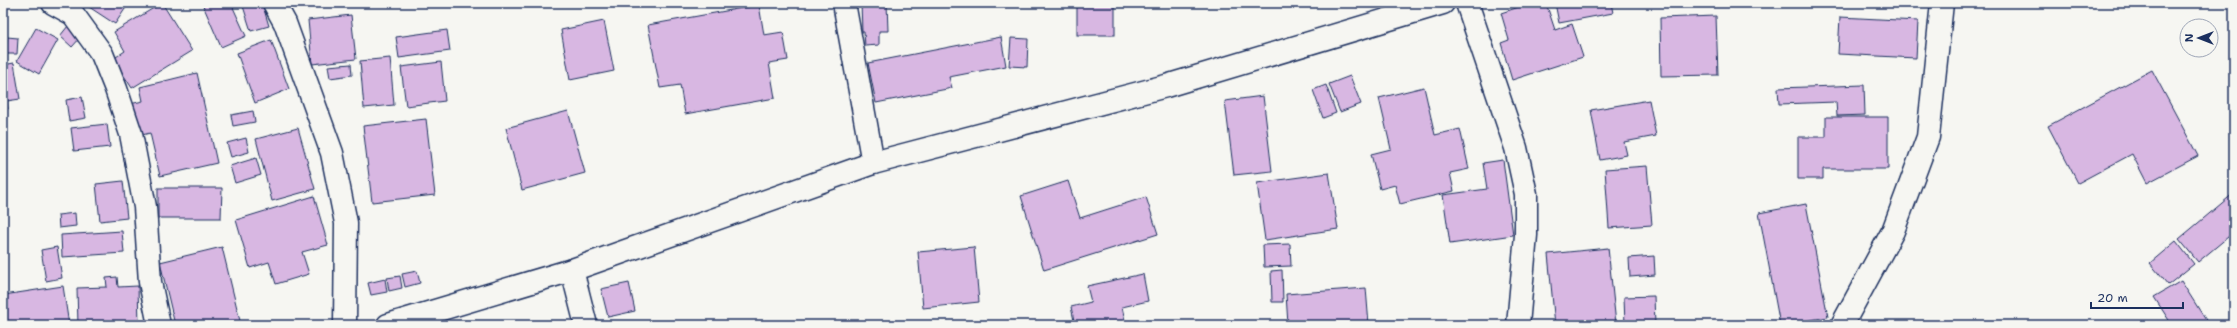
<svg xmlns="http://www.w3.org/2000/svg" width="2237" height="328" viewBox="0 0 2237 328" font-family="'Shantell Sans',sans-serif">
  <rect width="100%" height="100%" fill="#f6f6f2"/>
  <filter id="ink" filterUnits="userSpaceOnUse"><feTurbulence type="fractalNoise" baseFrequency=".025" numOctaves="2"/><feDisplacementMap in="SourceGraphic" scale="8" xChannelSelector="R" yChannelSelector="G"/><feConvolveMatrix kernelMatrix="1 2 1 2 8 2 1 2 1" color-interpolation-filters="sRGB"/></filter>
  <g filter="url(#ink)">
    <g fill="#d8b7e2" stroke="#1b2f5e">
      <path d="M 83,3 L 129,3 L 115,24 Z"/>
      <path d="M 162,3 L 192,51 L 132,88 L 113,59 L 125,51 L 114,32 Z"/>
      <path d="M 202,3 L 231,3 L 246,36 L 221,47 Z"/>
      <path d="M 242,3 L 262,3 L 269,26 L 251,31 Z"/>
      <path d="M 306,3 L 324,3 L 308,9 Z"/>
      <path d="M 861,3 L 887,3 L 888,31 L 879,31 L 879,45 L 865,46 L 864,32 L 862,32 Z"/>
      <rect x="1077" y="3" width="38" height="32"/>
      <path d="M 1531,3 L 1546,3 L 1555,30 L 1572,24 L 1583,57 L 1512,80 L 1501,43 L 1509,40 L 1501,13 Z"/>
      <path d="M 1555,3 L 1611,3 L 1613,13 L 1559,23 Z"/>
      <path d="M 759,5 L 764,35 L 783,32 L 788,60 L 769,63 L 775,98 L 685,114 L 680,85 L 660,88 L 648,25 Z"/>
      <path d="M 351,15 L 356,59 L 312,64 L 308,20 Z"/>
      <path d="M 1716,16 L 1718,75 L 1661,76 L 1660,18 Z"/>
      <path d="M 1840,17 L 1918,21 L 1916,58 L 1838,54 Z"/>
      <path d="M 604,21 L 614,71 L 570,80 L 561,30 Z"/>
      <path d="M 68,26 L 81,37 L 72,47 L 60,36 Z"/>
      <path d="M 36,28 L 58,40 L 39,74 L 17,61 Z"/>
      <path d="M 447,30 L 450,51 L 399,58 L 396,37 Z"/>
      <path d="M 7,37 L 18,38 L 17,54 L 6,54 Z"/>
      <path d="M 1001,37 L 1006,66 L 949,77 L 952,88 L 876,103 L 868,63 Z"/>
      <path d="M 1011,38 L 1028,39 L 1027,67 L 1009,66 Z"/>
      <path d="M 271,40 L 289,89 L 255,103 L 237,53 Z"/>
      <path d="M 390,58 L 394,105 L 364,108 L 360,61 Z"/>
      <path d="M 441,62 L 445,101 L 406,106 L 401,67 Z"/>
      <path d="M 14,63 L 20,99 L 7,101 L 8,109 L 3,110 L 3,65 Z"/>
      <path d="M 351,64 L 352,75 L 330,78 L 328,66 Z"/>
      <path d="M 2152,70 L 2198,156 L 2147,183 L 2132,154 L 2078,183 L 2048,126 Z"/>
      <path d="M 197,73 L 217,163 L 160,176 L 150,133 L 138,136 L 130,104 L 143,101 L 140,87 Z"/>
      <path d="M 1350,76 L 1361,104 L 1340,112 L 1329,84 Z"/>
      <path d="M 1326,85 L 1336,113 L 1323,118 L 1313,90 Z"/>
      <path d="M 1864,85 L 1865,115 L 1837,116 L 1836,102 L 1779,104 L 1778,88 Z"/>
      <path d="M 1424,87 L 1435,135 L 1460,129 L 1469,169 L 1450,173 L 1454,191 L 1400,204 L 1395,185 L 1380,189 L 1371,154 L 1391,149 L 1379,98 Z"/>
      <path d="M 1263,96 L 1272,171 L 1234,175 L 1225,101 Z"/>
      <path d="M 82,97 L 86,118 L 69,121 L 66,100 Z"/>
      <path d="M 1649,100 L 1656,136 L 1624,142 L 1627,155 L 1600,160 L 1591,110 Z"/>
      <path d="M 253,111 L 255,122 L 233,126 L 231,115 Z"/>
      <path d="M 568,111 L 585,173 L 522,190 L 506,128 Z"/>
      <path d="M 1826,117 L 1888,117 L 1888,169 L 1823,169 L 1823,179 L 1798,179 L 1798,137 L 1826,137 Z"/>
      <path d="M 426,119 L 435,195 L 372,202 L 363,126 Z"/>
      <path d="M 107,124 L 110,147 L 74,151 L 71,128 Z"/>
      <path d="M 298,128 L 315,189 L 272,201 L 256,139 Z"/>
      <path d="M 246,138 L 249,152 L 231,157 L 227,143 Z"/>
      <path d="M 256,158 L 261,175 L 235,183 L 230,166 Z"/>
      <path d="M 1503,160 L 1513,235 L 1450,244 L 1443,195 L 1487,189 L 1483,163 Z"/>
      <path d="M 1647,166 L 1652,225 L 1609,228 L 1605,169 Z"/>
      <path d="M 1329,173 L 1338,229 L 1265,240 L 1257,183 Z"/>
      <path d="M 123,181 L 127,218 L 100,221 L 96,184 Z"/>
      <path d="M 1068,181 L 1080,218 L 1146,197 L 1158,234 L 1044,270 L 1021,196 Z"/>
      <path d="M 158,188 L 222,188 L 221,218 L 158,218 Z"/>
      <path d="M 2234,193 L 2234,232 L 2198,262 L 2179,239 Z"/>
      <path d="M 314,196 L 328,245 L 302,252 L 309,274 L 276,284 L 269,262 L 250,268 L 236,220 Z"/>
      <path d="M 1806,204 L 1828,317 L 1780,325 L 1759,213 Z"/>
      <path d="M 75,213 L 76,226 L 59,228 L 58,215 Z"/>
      <path d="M 122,231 L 124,253 L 62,257 L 61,235 Z"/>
      <path d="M 2176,241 L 2194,264 L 2168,285 L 2150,263 Z"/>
      <path d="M 1290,244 L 1291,266 L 1264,267 L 1263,245 Z"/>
      <path d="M 57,247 L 62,278 L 46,281 L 41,250 Z"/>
      <path d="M 222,247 L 241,325 L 175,325 L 160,262 Z"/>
      <path d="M 974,247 L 979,302 L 923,308 L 918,252 Z"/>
      <path d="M 1608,248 L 1616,324 L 1555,325 L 1548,254 Z"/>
      <path d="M 1654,256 L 1655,275 L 1630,277 L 1629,258 Z"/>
      <path d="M 1282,270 L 1283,302 L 1272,302 L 1271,271 Z"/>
      <path d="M 417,271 L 420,283 L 405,287 L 402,274 Z"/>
      <path d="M 1143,274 L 1148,301 L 1122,307 L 1126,325 L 1075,325 L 1071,307 L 1091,302 L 1087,286 Z"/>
      <path d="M 400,276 L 402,288 L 389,291 L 387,278 Z"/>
      <path d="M 117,277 L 118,287 L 138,286 L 139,325 L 78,325 L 77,288 L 107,287 L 106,278 Z"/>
      <path d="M 385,279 L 387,292 L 371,295 L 368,283 Z"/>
      <path d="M 2181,281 L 2209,325 L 2172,325 L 2154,297 Z"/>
      <path d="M 629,283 L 635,311 L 608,317 L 601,289 Z"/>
      <path d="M 63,286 L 69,325 L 3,325 L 3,312 L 6,311 L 4,295 Z"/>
      <path d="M 1366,288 L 1369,325 L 1288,325 L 1286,294 Z"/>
      <path d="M 1654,296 L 1655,325 L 1625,325 L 1624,297 Z"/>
    </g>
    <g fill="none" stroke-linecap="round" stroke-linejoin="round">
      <g stroke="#1b2f5e" stroke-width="25">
        <g id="minor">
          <path d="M 53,3 L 73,14 L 102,54 L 116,89 L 131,134 L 145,207 L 150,282 L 159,325"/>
          <path d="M 274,3 L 285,23 L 332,153 L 346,223 L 345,325"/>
          <path d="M 844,3 L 873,163"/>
          <path d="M 1467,3 L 1516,148 L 1526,194 L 1526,235 L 1518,325"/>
          <path d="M 572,270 L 586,325"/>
          <path d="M 1842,325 L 1893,231 L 1928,137 L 1942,3"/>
        </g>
      </g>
      <g stroke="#1b2f5e" stroke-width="25">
        <path id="secondary" d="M 388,325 L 572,270 L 873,163 L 1166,86 L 1443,3"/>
      </g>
      <use href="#minor" stroke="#f6f6f2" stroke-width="22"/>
      <use href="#secondary" stroke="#f6f6f2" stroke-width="22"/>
    </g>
  </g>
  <rect width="2237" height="328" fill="none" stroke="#f6f6f2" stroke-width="16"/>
  <rect x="8" y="8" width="2221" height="312" fill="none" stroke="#1b2f5e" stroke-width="1.5" filter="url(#ink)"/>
  <g transform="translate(2199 38) rotate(270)"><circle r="19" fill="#f6f6f2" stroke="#9ea6b7"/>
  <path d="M0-3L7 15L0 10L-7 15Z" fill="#1b2f5e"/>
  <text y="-6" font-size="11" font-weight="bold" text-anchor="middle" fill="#1b2f5e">N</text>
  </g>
  <path d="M2091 302v6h92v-6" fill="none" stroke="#1b2f5e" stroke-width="2"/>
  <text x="2097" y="302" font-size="12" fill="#1b2f5e" stroke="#f6f6f2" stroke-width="3" paint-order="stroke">20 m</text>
</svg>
